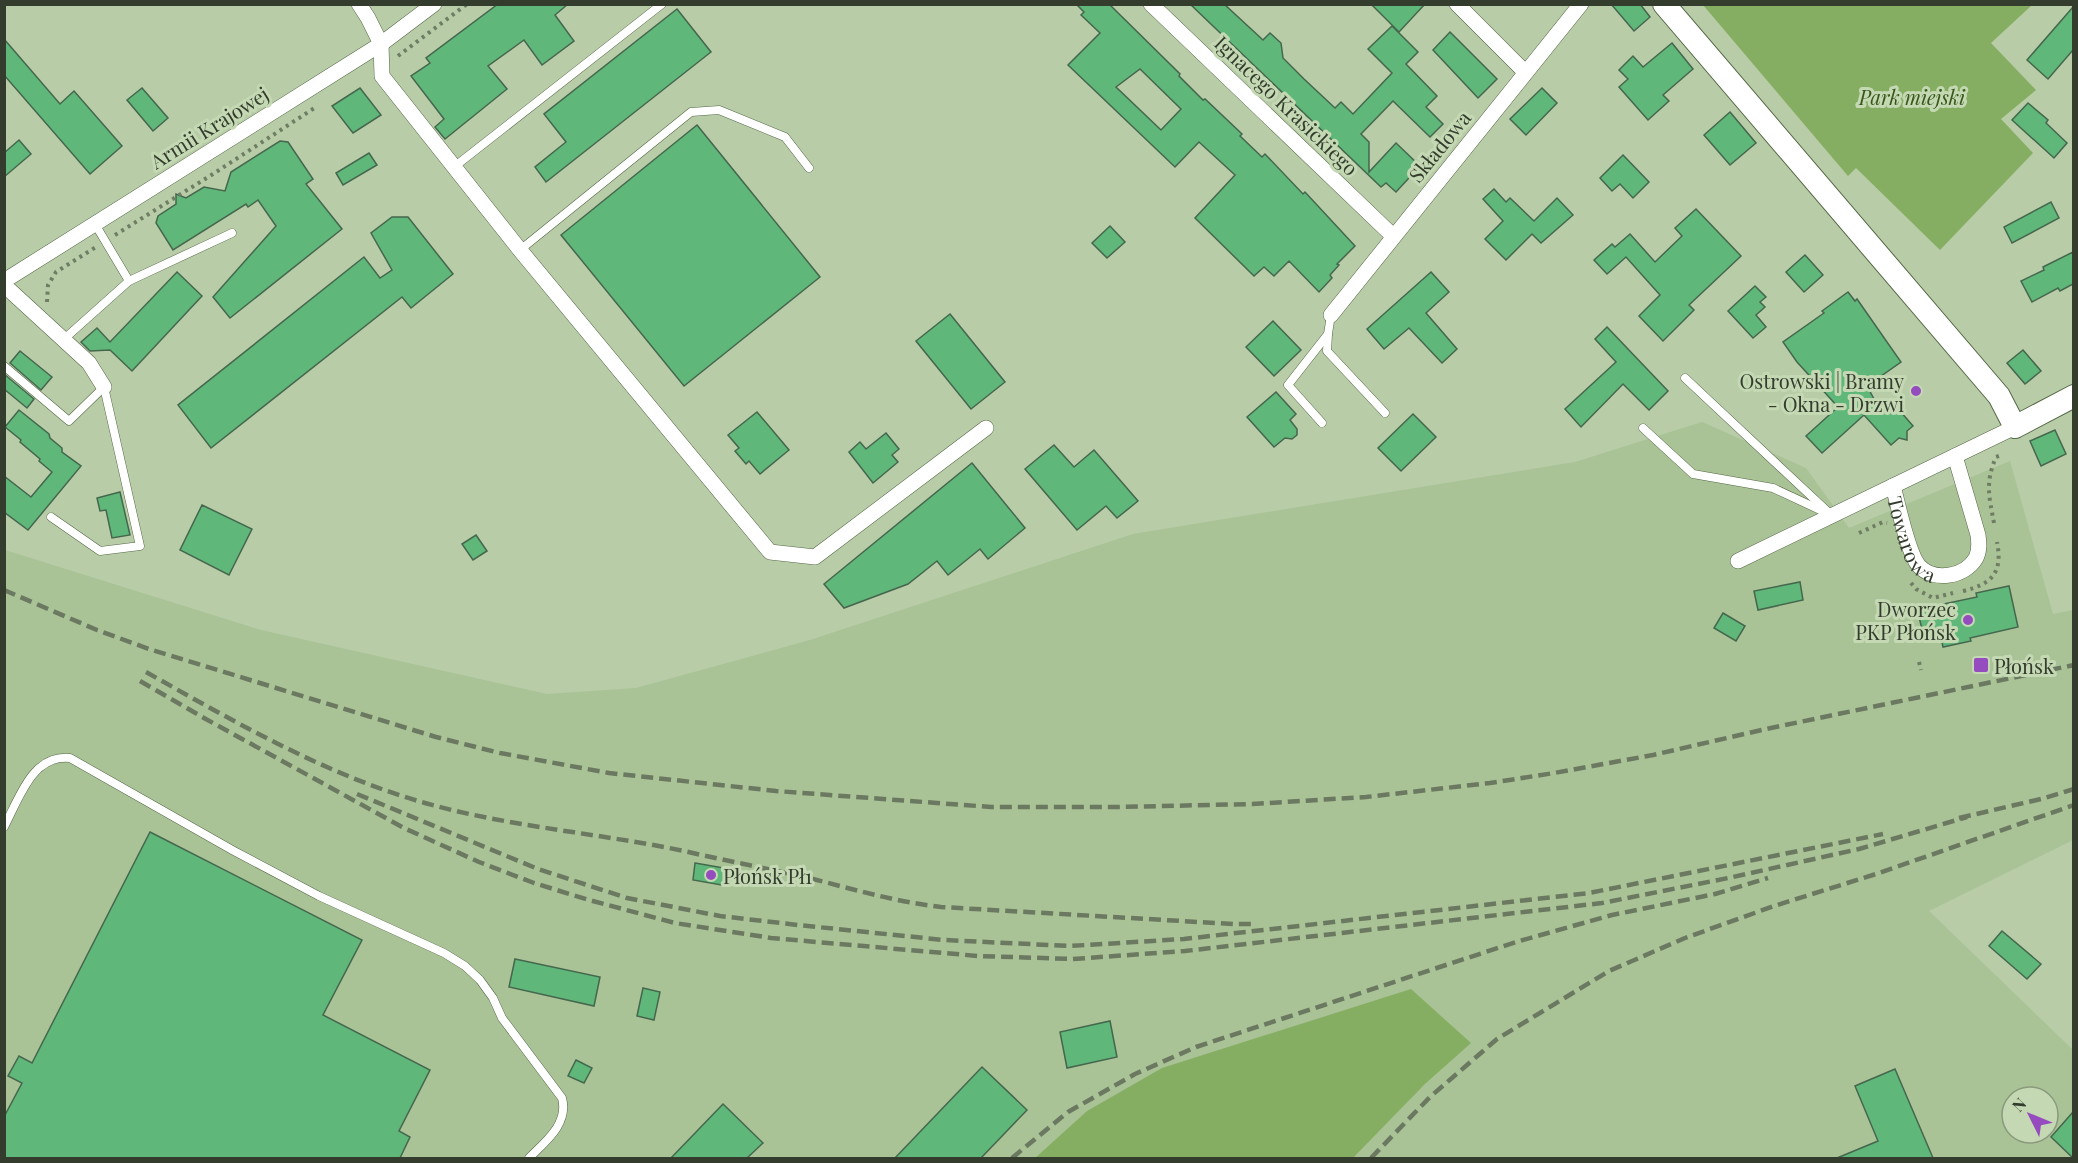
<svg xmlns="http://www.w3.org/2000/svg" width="2078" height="1163" viewBox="0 0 2078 1163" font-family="'Playfair Display',serif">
  <rect width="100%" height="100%" fill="#b7cca7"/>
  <path fill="#a9c296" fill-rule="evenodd" d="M 1702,422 L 1806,468 L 1849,528 L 2010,461 L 2053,614 L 2073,610 L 2073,840 L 1929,911 L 2073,1050 L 2073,1158 L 1353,1158 L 1425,1084 L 1470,1043 L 1087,1111 L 1035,1158 L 5,1158 L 5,550 L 261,630 L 547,694 L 636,688 L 810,640 L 1133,534 L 1575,462 ZM 2012,1097 L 2048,1097 L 2048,1133 L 2012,1133 Z"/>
  <g fill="#86ae62">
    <path d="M 1703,5 L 2032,5 L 1991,43 L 2036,90 L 2001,119 L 2033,153 L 1940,250 L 1856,168 L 1848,176 Z"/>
    <path d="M 1411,989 L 1471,1043 L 1425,1084 L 1353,1158 L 1035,1158 L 1087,1111 L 1162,1068 Z"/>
  </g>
  <g fill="#60b77a" stroke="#45674d" stroke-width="1.5" fill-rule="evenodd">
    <path d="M 498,4 L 568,4 L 555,15 L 574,41 L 542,65 L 524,40 L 488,66 L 507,89 L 445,139 L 435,127 L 444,119 L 411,76 L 430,63 L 426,58 Z"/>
    <path d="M 1076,4 L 1109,4 L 1180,74 L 1179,76 L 1203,100 L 1205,99 L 1242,134 L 1240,136 L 1262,157 L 1265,154 L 1303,194 L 1305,192 L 1355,246 L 1337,264 L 1339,265 L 1330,275 L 1332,278 L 1319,292 L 1289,261 L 1274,276 L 1264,267 L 1254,276 L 1195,218 L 1235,175 L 1199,142 L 1175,167 L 1068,65 L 1100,33 L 1081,15 L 1084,12 ZM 1140,69 L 1181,109 L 1161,130 L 1116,87 Z"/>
    <path d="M 1190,4 L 1224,4 L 1263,40 L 1270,33 L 1281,43 L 1283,58 L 1304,79 L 1335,108 L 1341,102 L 1353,114 L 1392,73 L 1368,49 L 1392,26 L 1418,52 L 1406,64 L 1437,96 L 1426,107 L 1443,124 L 1430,137 L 1393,101 L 1361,134 L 1369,142 L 1369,172 L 1396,143 L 1420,166 L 1396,192 L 1386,183 L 1381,187 Z"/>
    <path d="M 1371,4 L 1425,4 L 1399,32 Z"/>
    <path d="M 1611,4 L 1640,4 L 1650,17 L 1634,31 Z"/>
    <path d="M 2073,7 L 2073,50 L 2048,79 L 2027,60 Z"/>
    <path d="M 677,9 L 711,52 L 546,182 L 535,167 L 566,142 L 544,114 Z"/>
    <path d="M 1450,32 L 1497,79 L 1478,98 L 1433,50 Z"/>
    <path d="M 4,39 L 60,104 L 74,91 L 122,146 L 90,174 L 4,75 Z"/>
    <path d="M 1672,43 L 1693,69 L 1663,95 L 1669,101 L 1648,120 L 1619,87 L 1628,79 L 1619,70 L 1633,56 L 1643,67 Z"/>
    <path d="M 142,88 L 168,118 L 153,131 L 127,100 Z"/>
    <path d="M 360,88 L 381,115 L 353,133 L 332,106 Z"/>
    <path d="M 1542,88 L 1557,103 L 1526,135 L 1510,119 Z"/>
    <path d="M 2028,103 L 2048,120 L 2046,123 L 2067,143 L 2054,158 L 2012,120 Z"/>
    <path d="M 1730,112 L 1756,143 L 1730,165 L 1704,135 Z"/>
    <path d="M 697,125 L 820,277 L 684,386 L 561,235 Z"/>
    <path d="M 19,140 L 31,154 L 4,177 L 4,153 Z"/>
    <path d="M 280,141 L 288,142 L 313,179 L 306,184 L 342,229 L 230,318 L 213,297 L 276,226 L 258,200 L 248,207 L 246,204 L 173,250 L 156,223 L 158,216 L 176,204 L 176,194 L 186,198 L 204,187 L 225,191 L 231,172 Z"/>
    <path d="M 369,153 L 377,165 L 343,185 L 336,173 Z"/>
    <path d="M 1623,155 L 1649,182 L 1633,198 L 1620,184 L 1612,191 L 1600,178 Z"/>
    <path d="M 1494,189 L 1506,202 L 1510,198 L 1534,221 L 1557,198 L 1573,215 L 1541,243 L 1532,234 L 1506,260 L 1485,239 L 1503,221 L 1483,199 Z"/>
    <path d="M 2051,202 L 2059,218 L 2012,243 L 2004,227 Z"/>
    <path d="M 1696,209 L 1741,256 L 1689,305 L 1694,310 L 1663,341 L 1639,316 L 1660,295 L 1626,257 L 1607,274 L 1594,260 L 1612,244 L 1615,247 L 1630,234 L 1655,262 L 1682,236 L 1675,228 Z"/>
    <path d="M 392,217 L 408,217 L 453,274 L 411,308 L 402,297 L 211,448 L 178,405 L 364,257 L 380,278 L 392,270 L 371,233 Z"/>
    <path d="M 1110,226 L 1125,242 L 1107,258 L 1092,243 Z"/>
    <path d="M 2073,252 L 2073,284 L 2060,291 L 2058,288 L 2032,302 L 2021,281 L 2044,270 L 2043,267 Z"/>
    <path d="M 1805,255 L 1823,275 L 1804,292 L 1786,272 Z"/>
    <path d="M 177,272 L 202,296 L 132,371 L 110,350 L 90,351 L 81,342 L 97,328 L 110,342 Z"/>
    <path d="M 1431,272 L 1449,292 L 1426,313 L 1457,349 L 1442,363 L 1409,328 L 1384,349 L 1367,329 Z"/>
    <path d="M 1755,286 L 1766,297 L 1760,302 L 1765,307 L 1756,315 L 1766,327 L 1753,338 L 1728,311 Z"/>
    <path d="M 1848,292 L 1855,301 L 1857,299 L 1901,362 L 1867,386 L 1880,410 L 1900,411 L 1913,426 L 1907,431 L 1907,440 L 1899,438 L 1891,445 L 1864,415 L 1822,453 L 1806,436 L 1838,407 L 1797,362 L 1783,342 L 1824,313 L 1822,311 Z"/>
    <path d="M 950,314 L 1005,382 L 971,409 L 916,341 Z"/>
    <path d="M 1273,321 L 1301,350 L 1274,376 L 1246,347 Z"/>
    <path d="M 1607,327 L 1668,391 L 1649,410 L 1623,384 L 1581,427 L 1565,409 L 1616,362 L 1595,339 Z"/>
    <path d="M 2023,350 L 2041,371 L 2025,384 L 2007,363 Z"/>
    <path d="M 20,351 L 52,377 L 41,390 L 10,363 Z"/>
    <path d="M 4,374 L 34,399 L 27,408 L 4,389 Z"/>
    <path d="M 1276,392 L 1296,414 L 1290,420 L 1297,429 L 1297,435 L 1292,439 L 1285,438 L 1274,447 L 1247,417 Z"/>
    <path d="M 19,410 L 49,434 L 50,438 L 62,448 L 62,452 L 81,466 L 28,530 L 4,512 L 4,476 L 31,497 L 52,472 L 39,461 L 40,459 L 20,442 L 21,440 L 5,427 Z"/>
    <path d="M 757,412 L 789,450 L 760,474 L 749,461 L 746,464 L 735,451 L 739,448 L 728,435 Z"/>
    <path d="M 1413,414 L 1436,437 L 1401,471 L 1378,448 Z"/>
    <path d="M 2055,430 L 2066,454 L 2041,466 L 2030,441 Z"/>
    <path d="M 886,433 L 899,449 L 892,455 L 898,462 L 873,483 L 849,452 L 860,442 L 866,449 Z"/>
    <path d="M 1054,445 L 1074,467 L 1094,450 L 1138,501 L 1117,518 L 1106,506 L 1077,530 L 1025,469 Z"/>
    <path d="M 972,463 L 1025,528 L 988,559 L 980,549 L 948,575 L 937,561 L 908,584 L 844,608 L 824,584 Z"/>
    <path d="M 120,492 L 130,535 L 112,538 L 106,510 L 100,511 L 97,498 Z"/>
    <path d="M 202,505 L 252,529 L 229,575 L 180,550 Z"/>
    <path d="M 476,535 L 487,551 L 473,560 L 462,544 Z"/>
    <path d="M 1800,582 L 1803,600 L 1758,610 L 1754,591 Z"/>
    <path d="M 2009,586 L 2018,627 L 1970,638 L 1971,641 L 1943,647 L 1940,633 L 1924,637 L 1918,613 L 1935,609 L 1934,606 L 1977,597 L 1976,593 Z"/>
    <path d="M 1723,613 L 1745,626 L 1736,641 L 1714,628 Z"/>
    <path d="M 150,832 L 362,940 L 323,1015 L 430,1070 L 399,1131 L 410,1137 L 400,1158 L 4,1158 L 4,1117 L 22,1083 L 8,1076 L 19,1056 L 32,1063 Z"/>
    <path d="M 695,863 L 730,869 L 727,886 L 693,880 Z"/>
    <path d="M 2002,931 L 2041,964 L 2027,979 L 1989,946 Z"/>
    <path d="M 515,959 L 600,977 L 594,1006 L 509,987 Z"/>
    <path d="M 643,988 L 660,992 L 654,1020 L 637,1016 Z"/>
    <path d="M 1110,1021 L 1117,1057 L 1067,1068 L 1060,1032 Z"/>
    <path d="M 576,1060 L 592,1068 L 584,1083 L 568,1076 Z"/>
    <path d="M 982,1067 L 1027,1110 L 981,1158 L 895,1158 Z"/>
    <path d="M 1895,1069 L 1933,1158 L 1837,1158 L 1878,1141 L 1855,1086 Z"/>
    <path d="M 723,1104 L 763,1143 L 747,1158 L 671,1158 Z"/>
    <path d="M 2073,1112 L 2073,1158 L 2051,1137 Z"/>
  </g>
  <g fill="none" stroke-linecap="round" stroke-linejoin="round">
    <g stroke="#556846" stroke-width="9">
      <g id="lane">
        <path d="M 454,167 L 662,4"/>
        <path d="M 520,250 L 691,112 L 719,110 L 785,137 L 809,168"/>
        <path d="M 129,281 L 232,233"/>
        <path d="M 1331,315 L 1328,334 L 1327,351 L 1385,413"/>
        <path d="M 63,340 L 129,281 L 95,224"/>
        <path d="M 4,366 L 69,421 L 104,387"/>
        <path d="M 1685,378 L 1827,511"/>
        <path d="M 1322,423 L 1288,385 L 1328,334"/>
        <path d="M 1643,428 L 1693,474 L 1773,488 L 1831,515"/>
        <path d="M 51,517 L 100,551 L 140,546 L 104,387"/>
        <path d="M 4,827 C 19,799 32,754 70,758 L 234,851 L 319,896 L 444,953 L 465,966 L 480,980 L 493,998 L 502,1018 L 562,1098 C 569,1124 545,1142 529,1158"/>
      </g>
    </g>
    <g stroke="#556846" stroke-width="16">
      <g id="street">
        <path d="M 359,4 L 368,18 L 381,44 L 382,76 L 520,250 L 770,552 L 815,557 L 986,428"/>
        <path d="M 1151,4 L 1393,236"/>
        <path d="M 1457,4 L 1525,72"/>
        <path d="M 4,281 L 381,44 L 434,4"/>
        <path d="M 4,285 L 89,363 L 104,387"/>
        <path d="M 1331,315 L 1581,4"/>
        <path id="s1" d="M 1893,486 C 1898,504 1908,554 1919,566 C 1934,582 1965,577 1976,558 C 1980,550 1979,542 1978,535 L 1955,456"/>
        <path d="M 1738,561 L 2015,427"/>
      </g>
    </g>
    <g stroke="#556846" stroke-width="24">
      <path id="secondary" d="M 1664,4 L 1999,396 L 2015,427 L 2074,396"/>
    </g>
    <g stroke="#6f7d64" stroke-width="4" stroke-dasharray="3 4.5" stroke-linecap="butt">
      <path d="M 398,56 L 467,4"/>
      <path d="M 115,235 L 213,174 L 316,107"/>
      <path d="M 47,302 L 48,285 L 56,272 L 96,247"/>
      <path d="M 1994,523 C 1989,496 1985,483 1996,457 L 1999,456"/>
      <path d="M 1859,533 L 1883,522 L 1887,523"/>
      <path d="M 1911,583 L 1916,589 L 1933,598 L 1953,593"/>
      <path d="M 1963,591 C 1992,584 2003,573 1997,542"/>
      <path d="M 1919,662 L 1921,670"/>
    </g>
    <use href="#lane" stroke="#fff" stroke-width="8"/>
    <use href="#street" stroke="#fff" stroke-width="15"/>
    <use href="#secondary" stroke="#fff" stroke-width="22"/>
    <g stroke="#6b7961" stroke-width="4.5" stroke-dasharray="12 6" stroke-linecap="butt">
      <path d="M 4,590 L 97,630 L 149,649 L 436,737 L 500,753 L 609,773 L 776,791 L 991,807 L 1119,807 L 1252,804 L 1366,797 L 1490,783 L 1554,773 L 1653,755 L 1766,729 L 2074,665"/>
      <path d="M 146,672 C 235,722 326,775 425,803 C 510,827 598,833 684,851 C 727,861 770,869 813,879 C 856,890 897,902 941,907 L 1233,924 L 1255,924"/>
      <path d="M 140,681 L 204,718 L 404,828 L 479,862 L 534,883 L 589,900 L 675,923 L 771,938 L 978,956 L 1073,959 L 1185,951 L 1602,903 L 1733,877 L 1859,849 L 1967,817"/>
      <path d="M 357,794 L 538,869 L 627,898 L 720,916 L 798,925 L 944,940 L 1070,946 L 1184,939 L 1589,893 L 1883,834"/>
      <path d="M 1959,818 L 2041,799 L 2074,789"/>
      <path d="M 1012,1158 L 1068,1112 L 1135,1074 L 1196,1047 L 1516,942 L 1612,915 L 1715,894 L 1768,878"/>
      <path d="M 1371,1158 L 1430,1097 L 1497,1039 L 1609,971 L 1685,938 L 1774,906 L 1876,874 L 2074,805"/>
    </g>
  </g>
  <g fill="#954cbe" stroke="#c4d9b3" stroke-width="2">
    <circle cx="1916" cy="391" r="6"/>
    <circle cx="1968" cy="620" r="6"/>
    <rect x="1973" y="657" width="16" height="16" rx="3"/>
    <circle cx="711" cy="875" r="6"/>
  </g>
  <g text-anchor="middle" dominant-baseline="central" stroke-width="6" stroke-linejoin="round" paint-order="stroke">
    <g font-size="20" font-style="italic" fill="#38551a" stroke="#c4d9b3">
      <text x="1912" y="96">Park miejski</text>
    </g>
    <g font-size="20" fill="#333c2d" stroke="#c4d9b3">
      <text transform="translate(1287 105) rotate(44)">Ignacego Krasickiego</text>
      <text transform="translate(209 127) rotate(-32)">Armii Krajowej</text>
      <text transform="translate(1439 146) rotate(-51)">Składowa</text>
      <text stroke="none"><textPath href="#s1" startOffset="57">Towarowa</textPath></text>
    </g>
    <g font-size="20" fill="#333c2d" stroke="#c4d9b3" text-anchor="end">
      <text x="1904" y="380">Ostrowski | Bramy<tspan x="1904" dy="23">- Okna - Drzwi</tspan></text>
      <text x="1956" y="608">Dworzec<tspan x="1956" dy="23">PKP Płońsk</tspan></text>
      <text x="1994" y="665" text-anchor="start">Płońsk</text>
      <text x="723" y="875" text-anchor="start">Płońsk Pł1</text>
    </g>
  </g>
  <rect width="2078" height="1163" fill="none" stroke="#333c2d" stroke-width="12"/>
  <g transform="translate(2030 1115) rotate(313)"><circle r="28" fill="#c4d9b3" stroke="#8a9a7d" stroke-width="1.5"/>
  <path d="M0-4.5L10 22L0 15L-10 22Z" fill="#954cbe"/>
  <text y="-9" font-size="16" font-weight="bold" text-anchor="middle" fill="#333c2d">N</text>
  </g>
</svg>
